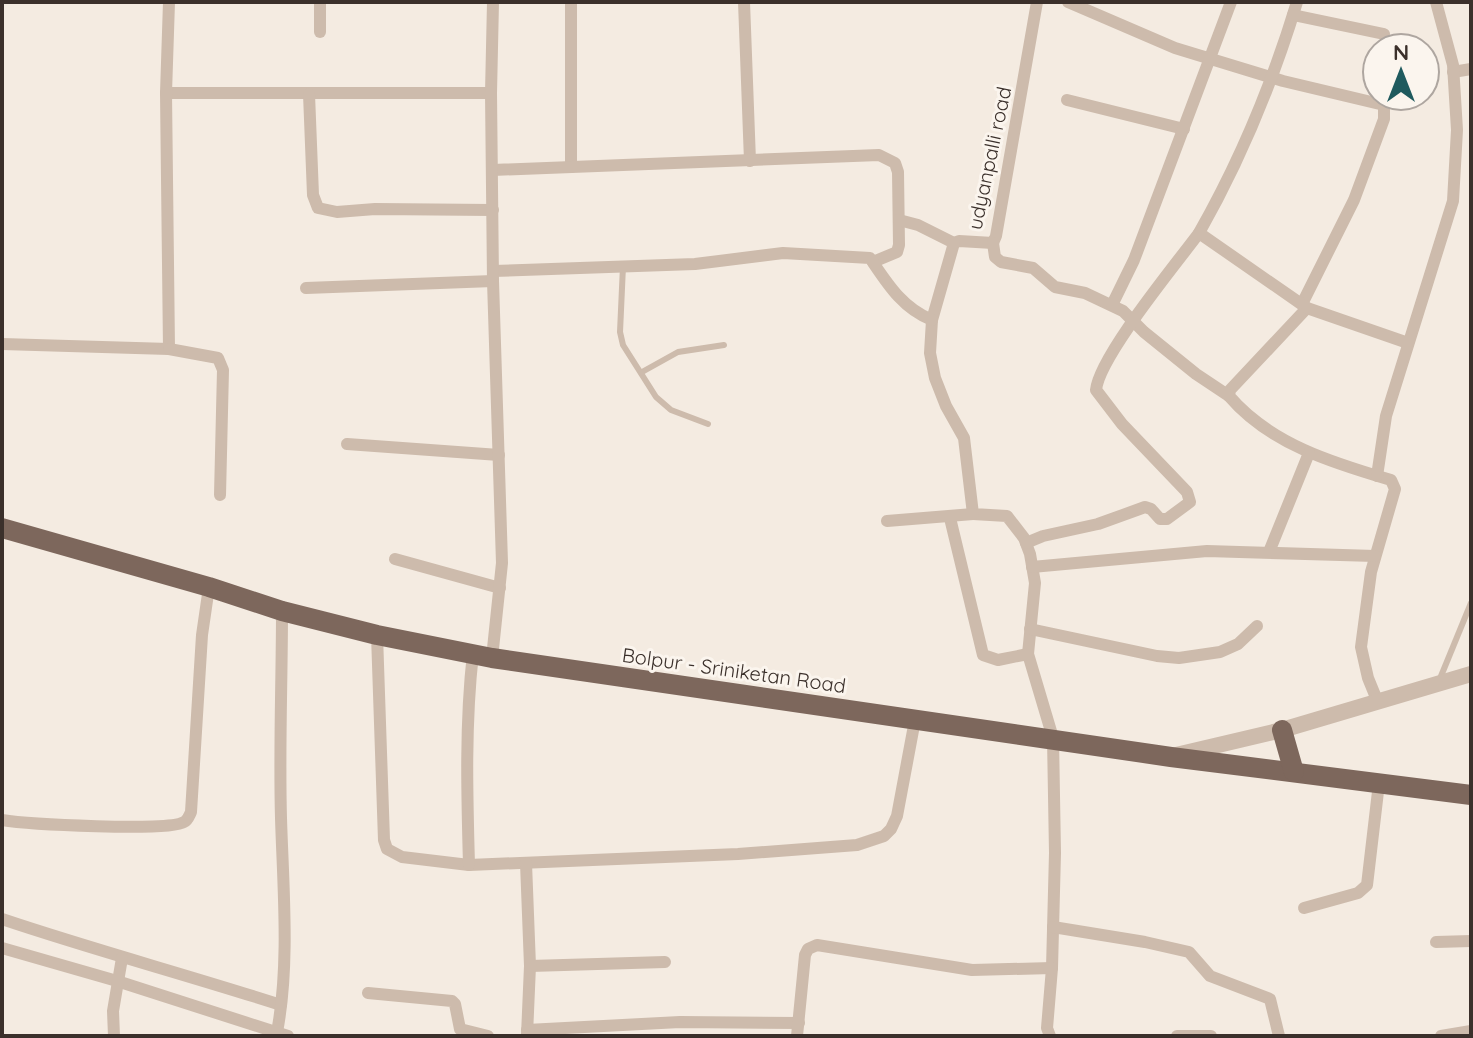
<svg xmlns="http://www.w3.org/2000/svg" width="1473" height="1038" viewBox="0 0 1473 1038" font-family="Quicksand,sans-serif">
  <rect width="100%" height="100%" fill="#f4ebe1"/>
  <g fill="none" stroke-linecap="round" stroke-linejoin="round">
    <g stroke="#cdbbac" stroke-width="6">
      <path d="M 623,266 L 620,332 L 623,345 L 656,397 L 671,410 L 708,424"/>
      <path d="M 642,372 L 678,352 L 724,345"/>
      <path d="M 1439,681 L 1471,603"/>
    </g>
    <g stroke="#cdbbac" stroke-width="12">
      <path d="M 320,2 L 320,32"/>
      <path d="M 744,2 L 750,161"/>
      <path d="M 1037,2 L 996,236 L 993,243 L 959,241 L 954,243 L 932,320 L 930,353 L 935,378 L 946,406 L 964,438 L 973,514 L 1007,516 L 1024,538 L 1030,554 L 1035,583 L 1028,654 L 1053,738 L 1055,853 L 1052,968 L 1047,1028 L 1050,1036"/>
      <path d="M 1068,2 L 1175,48 L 1283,81 L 1384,105 L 1384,119 L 1354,200 L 1302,304"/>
      <path d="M 1297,2 C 1273,81 1240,161 1199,233 L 1307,308 L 1230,390 L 1229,396 C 1270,444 1333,463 1391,480 L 1395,489 L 1371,572 L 1361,647 L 1368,678 L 1377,700"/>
      <path d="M 1293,15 L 1384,34"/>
      <path d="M 1453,72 L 1471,69"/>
      <path d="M 166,93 L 491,93"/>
      <path d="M 309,94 L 313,195 L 318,208 L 337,212 L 375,209 L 493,210"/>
      <path d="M 1067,100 L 1184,129"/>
      <path d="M 571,167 L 571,2"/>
      <path d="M 493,170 L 879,155 L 895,163 L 898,172 L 899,245 L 897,252 L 873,262"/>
      <path d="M 899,220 L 918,225 L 954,243"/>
      <path d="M 993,243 L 995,257 L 1001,262 L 1033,268 L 1055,287 L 1085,293 L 1123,311 L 1144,332 L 1196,374 L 1229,396"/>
      <path d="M 493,271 L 695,264 L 783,253 L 870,258 C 887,283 902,308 932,320"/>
      <path d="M 306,288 L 493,281"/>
      <path d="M 1112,305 L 1134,260 L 1231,2"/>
      <path d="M 1307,308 L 1408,343"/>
      <path d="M 2,344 L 169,349 L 166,93 L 169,2"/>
      <path d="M 169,349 L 218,358 L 223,370 L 220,495"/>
      <path d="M 347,444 L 499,455"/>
      <path d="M 1377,476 L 1386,416 L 1453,201 L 1457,130 L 1453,65 L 1436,2"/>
      <path d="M 950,518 L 983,655 L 998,660 L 1028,654"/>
      <path d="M 887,521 L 973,514"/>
      <path d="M 1026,543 L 1043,536 L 1098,524 L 1145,507 L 1151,509 L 1160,519 L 1167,519 L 1190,502 L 1187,492 L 1122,424 L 1096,390 C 1099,357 1176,264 1199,233"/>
      <path d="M 1269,552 L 1309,453"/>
      <path d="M 395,559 L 500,588"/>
      <path d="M 1032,567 L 1207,551 L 1375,556"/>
      <path d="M 1030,629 L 1157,656 L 1179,658 L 1220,652 L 1238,644 L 1257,626"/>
      <path d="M 377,635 L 384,840 L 387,849 L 402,857 L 469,865 L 738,854 L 857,845 L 884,836 L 891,829 L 897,816 L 915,720"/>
      <path d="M 492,658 L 502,563 L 493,281 L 491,93 L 493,2"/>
      <path d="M 2,820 C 26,824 169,832 184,822 C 188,820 189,816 191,812 L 202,635 L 209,587"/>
      <path d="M 526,863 L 530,966 L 527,1035"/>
      <path d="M 469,865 C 467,794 465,724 473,653"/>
      <path d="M 1304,908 L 1358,893 L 1367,885 L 1379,783"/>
      <path d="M 2,919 C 94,950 188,975 281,1005"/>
      <path d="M 1053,927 L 1145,942 L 1189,952 L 1210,976 L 1270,999 L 1279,1036"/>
      <path d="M 1436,942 L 1471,941"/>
      <path d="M 2,948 L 117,981 L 288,1036"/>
      <path d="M 530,966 L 665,962"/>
      <path d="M 368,993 L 452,1001 L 455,1004 L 460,1029 L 488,1036"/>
      <path d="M 527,1030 L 680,1022 L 799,1023"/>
      <path d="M 277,1032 C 290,965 283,886 281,818 C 279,749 282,680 282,611"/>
      <path d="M 114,1036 L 113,1011 L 122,958"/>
      <path d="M 797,1036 L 805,955 L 808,949 L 817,945 L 972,970 L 1052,968"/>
      <path d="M 1177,1036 L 1211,1036"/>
      <path d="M 1441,1036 L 1471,1031"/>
    </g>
    <path stroke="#cdbbac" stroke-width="16" d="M 1176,755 L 1282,730 L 1471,674"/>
    <g stroke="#7d675c" stroke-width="20">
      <path d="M 2,528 L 209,587 L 282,611 L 377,635 L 492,658 L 1171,757 L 1471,795"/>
      <path d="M 1282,730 L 1294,772"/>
    </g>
  </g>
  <g text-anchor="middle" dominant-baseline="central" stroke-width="6" stroke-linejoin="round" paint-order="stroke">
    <g font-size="20" fill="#3b302b" stroke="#fbf5ee">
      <text transform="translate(989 158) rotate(-78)">udyanpalli road</text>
      <text transform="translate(734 670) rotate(8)">Bolpur - Sriniketan Road</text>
    </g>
  </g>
  <rect width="1473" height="1038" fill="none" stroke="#3b302b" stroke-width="8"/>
  <g transform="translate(1401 72)"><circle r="38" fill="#fbf5ee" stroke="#aea6a0" stroke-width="2"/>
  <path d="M0-6L14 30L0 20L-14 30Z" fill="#1f5a5e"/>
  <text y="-12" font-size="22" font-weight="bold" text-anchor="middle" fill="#3b302b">N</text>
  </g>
</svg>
